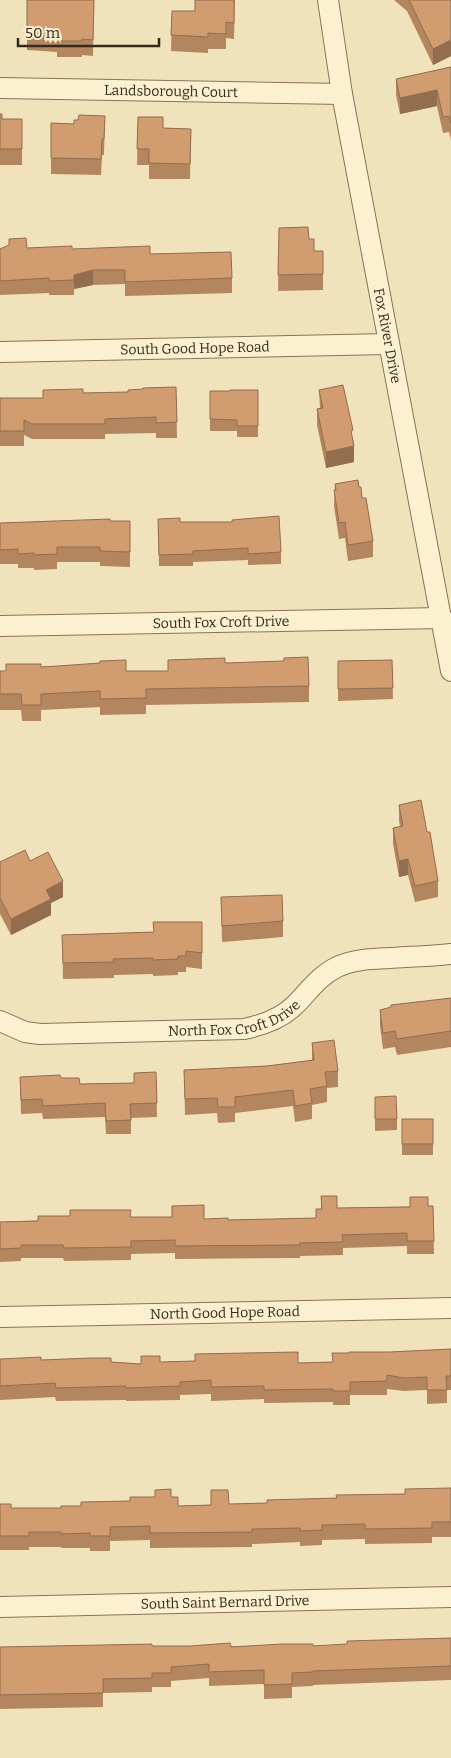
<svg xmlns="http://www.w3.org/2000/svg" width="451" height="1758" viewBox="0 0 451 1758" font-family="Bitter,serif">
  <rect width="100%" height="100%" fill="#f0e3bc"/>
  <g fill="none" stroke-linecap="round" stroke-linejoin="round">
    <g stroke="#897355" stroke-width="22">
      <g id="street">
        <path id="s1" d="M 328,0 L 342,94 L 451,671"/>
        <path id="s2" d="M 0,88 L 342,94"/>
        <path id="s3" d="M 0,352 L 389,344"/>
        <path id="s4" d="M 0,626 L 442,618"/>
        <path id="s5" d="M 0,1021 L 25,1032 L 40,1034 L 244,1029 C 263,1025 281,1019 295,1005 C 309,991 319,976 337,967 C 354,959 372,959 390,958 C 410,957 431,956 451,954"/>
        <path id="s6" d="M 0,1317 L 451,1308"/>
        <path id="s7" d="M 0,1607 L 451,1597"/>
      </g>
    </g>
    <use href="#street" stroke="#fbf0d0" stroke-width="20"/>
  </g>
  <g fill="#b4865f">
    <path d="M 27,0 L 94,0 L 93,56 L 82,55 L 82,57 L 57,57 L 57,52 L 27,50 Z"/>
    <path d="M 235,0 L 234,39 L 226,38 L 226,49 L 208,49 L 208,53 L 171,51 L 172,11 L 195,11 Z"/>
    <path d="M 394,0 L 451,0 L 451,56 L 433,65 L 407,11 Z"/>
    <path d="M 451,67 L 451,139 L 449,132 L 443,133 L 437,106 L 400,114 L 396,95 L 396,79 Z"/>
    <path d="M 0,114 L 2,119 L 22,119 L 22,165 L 0,165 Z"/>
    <path d="M 105,116 L 104,155 L 102,155 L 101,175 L 51,174 L 51,123 L 74,124 Z"/>
    <path d="M 138,117 L 163,128 L 191,129 L 190,179 L 149,179 L 149,165 L 137,165 Z"/>
    <path d="M 279,228 L 309,239 L 314,251 L 323,251 L 323,290 L 278,291 Z"/>
    <path d="M 27,248 L 72,249 L 150,254 L 232,278 L 232,293 L 125,296 L 125,284 L 93,285 L 74,289 L 74,295 L 49,295 L 49,293 L 0,295 L 0,249 Z"/>
    <path d="M 176,387 L 177,438 L 156,438 L 156,433 L 105,434 L 105,439 L 32,439 L 24,435 L 24,446 L 0,446 L 0,398 L 43,398 L 83,393 L 128,392 L 143,389 Z"/>
    <path d="M 258,390 L 258,437 L 237,437 L 237,431 L 210,431 L 210,391 L 230,391 Z"/>
    <path d="M 319,390 L 353,439 L 354,462 L 326,468 L 317,425 L 317,409 L 320,408 Z"/>
    <path d="M 335,484 L 359,487 L 373,541 L 373,557 L 348,561 L 345,538 L 339,539 L 334,506 Z"/>
    <path d="M 158,519 L 180,522 L 281,552 L 281,564 L 248,565 L 248,560 L 193,562 L 193,566 L 159,566 Z"/>
    <path d="M 110,521 L 130,552 L 130,567 L 100,566 L 100,562 L 57,562 L 57,569 L 34,570 L 34,568 L 18,568 L 18,564 L 0,564 L 0,523 Z"/>
    <path d="M 392,660 L 393,699 L 338,701 L 338,661 Z"/>
    <path d="M 225,663 L 309,686 L 309,702 L 146,705 L 146,714 L 100,715 L 100,707 L 41,710 L 41,721 L 22,721 L 21,710 L 0,710 L 0,671 L 6,671 L 41,667 L 126,671 L 168,671 Z"/>
    <path d="M 399,805 L 427,832 L 438,881 L 438,897 L 415,902 L 408,875 L 399,877 L 393,844 L 393,828 L 400,827 L 399,821 Z"/>
    <path d="M 30,861 L 63,897 L 51,903 L 51,915 L 11,935 L 0,914 L 0,862 Z"/>
    <path d="M 221,897 L 283,921 L 283,937 L 222,942 Z"/>
    <path d="M 202,922 L 202,969 L 186,967 L 186,972 L 178,972 L 178,975 L 153,976 L 153,974 L 114,975 L 114,978 L 63,979 L 62,935 L 153,932 Z"/>
    <path d="M 451,998 L 451,1047 L 397,1055 L 395,1047 L 383,1049 L 380,1026 L 380,1010 Z"/>
    <path d="M 312,1043 L 338,1071 L 338,1087 L 327,1088 L 327,1102 L 312,1105 L 312,1119 L 295,1122 L 293,1106 L 235,1113 L 235,1122 L 218,1123 L 217,1113 L 185,1115 L 184,1070 L 267,1066 L 312,1060 Z"/>
    <path d="M 156,1072 L 157,1117 L 131,1118 L 131,1134 L 106,1134 L 105,1117 L 43,1119 L 42,1113 L 21,1114 L 20,1077 L 61,1078 L 80,1084 L 134,1083 Z"/>
    <path d="M 375,1097 L 397,1119 L 397,1130 L 375,1131 Z"/>
    <rect x="402" y="1119" width="31" height="36"/>
    <path d="M 321,1196 L 337,1208 L 433,1206 L 434,1254 L 407,1254 L 407,1246 L 343,1248 L 343,1255 L 300,1256 L 300,1258 L 175,1259 L 175,1253 L 131,1254 L 131,1260 L 64,1261 L 63,1258 L 21,1258 L 21,1261 L 0,1262 L 0,1222 L 130,1217 L 204,1219 L 228,1220 L 316,1218 L 321,1209 Z"/>
    <path d="M 451,1349 L 451,1390 L 447,1390 L 447,1403 L 427,1404 L 427,1390 L 404,1391 L 387,1389 L 387,1395 L 350,1395 L 350,1405 L 333,1405 L 333,1402 L 264,1403 L 264,1399 L 211,1401 L 211,1394 L 180,1395 L 180,1400 L 126,1401 L 126,1400 L 56,1401 L 55,1397 L 0,1400 L 0,1359 L 111,1362 L 141,1364 L 160,1362 L 298,1363 L 332,1362 L 390,1352 Z"/>
    <path d="M 451,1488 L 451,1537 L 432,1537 L 432,1543 L 365,1544 L 365,1539 L 322,1540 L 322,1545 L 300,1546 L 300,1542 L 252,1544 L 252,1547 L 150,1548 L 150,1540 L 110,1541 L 110,1551 L 90,1551 L 90,1548 L 61,1548 L 61,1547 L 29,1547 L 29,1550 L 0,1550 L 0,1504 L 11,1508 L 61,1508 L 171,1497 L 178,1506 L 267,1503 L 405,1494 Z"/>
    <path d="M 451,1638 L 451,1680 L 313,1685 L 313,1686 L 292,1687 L 292,1698 L 264,1699 L 264,1684 L 209,1686 L 209,1678 L 171,1681 L 171,1687 L 152,1687 L 152,1692 L 103,1693 L 103,1707 L 0,1709 L 0,1647 L 313,1646 Z"/>
  </g>
  <g fill="#926d4e">
    <path d="M 451,40 L 451,56 L 433,65 L 433,49 Z"/>
    <path d="M 437,90 L 437,106 L 400,114 L 400,98 Z"/>
    <path d="M 93,270 L 93,285 L 74,289 L 74,275 Z"/>
    <path d="M 354,446 L 354,462 L 326,468 L 326,452 Z"/>
    <path d="M 408,859 L 408,875 L 399,877 L 399,861 Z"/>
    <path d="M 63,881 L 63,897 L 51,903 L 51,915 L 11,935 L 11,919 L 46,890 Z"/>
  </g>
  <g fill="#d19c6f" stroke="#926d4e">
    <path d="M 27,0 L 94,0 L 93,40 L 82,39 L 82,41 L 57,41 L 57,36 L 27,34 Z"/>
    <path d="M 195,0 L 234,0 L 234,23 L 226,22 L 226,34 L 208,33 L 208,37 L 171,35 L 172,11 L 195,11 Z"/>
    <path d="M 409,0 L 451,0 L 451,40 L 433,49 Z"/>
    <path d="M 451,67 L 451,123 L 449,116 L 443,117 L 437,90 L 400,98 L 396,79 Z"/>
    <path d="M 0,114 L 2,114 L 2,119 L 22,119 L 22,149 L 0,149 Z"/>
    <path d="M 79,115 L 105,116 L 104,139 L 102,139 L 101,159 L 51,158 L 51,123 L 74,124 L 74,120 L 78,120 Z"/>
    <path d="M 138,117 L 163,117 L 163,128 L 191,129 L 190,164 L 149,163 L 149,149 L 137,149 Z"/>
    <path d="M 308,227 L 309,239 L 314,239 L 314,251 L 323,251 L 323,274 L 278,275 L 279,228 Z"/>
    <path d="M 26,238 L 27,248 L 72,246 L 72,249 L 150,246 L 150,254 L 231,252 L 232,278 L 125,282 L 125,270 L 93,270 L 74,275 L 74,280 L 49,281 L 49,278 L 0,281 L 0,249 L 9,245 L 9,239 Z"/>
    <path d="M 343,385 L 353,430 L 351,431 L 354,446 L 326,452 L 317,409 L 323,408 L 319,390 Z"/>
    <path d="M 176,387 L 177,422 L 156,423 L 156,417 L 105,419 L 105,424 L 32,424 L 24,420 L 24,431 L 0,431 L 0,398 L 43,398 L 43,390 L 83,389 L 83,393 L 128,392 L 128,390 L 143,389 L 143,388 Z"/>
    <path d="M 230,390 L 258,390 L 258,426 L 237,426 L 237,420 L 210,419 L 210,391 L 230,391 Z"/>
    <path d="M 358,480 L 359,487 L 361,487 L 362,498 L 366,498 L 373,541 L 348,545 L 345,522 L 339,523 L 334,490 L 336,490 L 335,484 Z"/>
    <path d="M 279,516 L 281,552 L 248,554 L 248,548 L 193,551 L 193,554 L 159,555 L 158,519 L 180,518 L 180,522 L 232,522 L 232,520 Z"/>
    <path d="M 110,519 L 110,521 L 130,521 L 130,552 L 100,551 L 100,547 L 57,547 L 57,554 L 34,555 L 34,553 L 18,554 L 18,549 L 0,550 L 0,523 Z"/>
    <path d="M 308,657 L 309,686 L 146,689 L 146,698 L 100,699 L 100,691 L 41,694 L 41,705 L 22,705 L 21,694 L 0,694 L 0,671 L 6,671 L 6,664 L 41,664 L 41,667 L 58,666 L 100,663 L 100,661 L 126,660 L 126,671 L 168,671 L 168,660 L 225,658 L 225,663 L 284,661 L 284,658 Z"/>
    <path d="M 392,660 L 393,688 L 338,689 L 338,661 Z"/>
    <path d="M 421,800 L 427,832 L 430,832 L 438,881 L 415,886 L 408,859 L 399,861 L 393,828 L 403,826 L 399,805 Z"/>
    <path d="M 25,850 L 30,861 L 48,852 L 63,881 L 46,890 L 51,899 L 11,919 L 0,898 L 0,862 Z"/>
    <path d="M 282,895 L 283,921 L 222,926 L 221,897 Z"/>
    <path d="M 153,922 L 202,922 L 202,953 L 186,951 L 186,956 L 178,956 L 178,959 L 153,960 L 153,958 L 113,959 L 114,962 L 63,963 L 62,935 L 154,932 Z"/>
    <path d="M 451,998 L 451,1031 L 397,1039 L 395,1031 L 383,1033 L 380,1010 L 391,1007 L 391,1005 Z"/>
    <path d="M 334,1040 L 338,1071 L 325,1072 L 327,1086 L 310,1089 L 312,1103 L 295,1106 L 293,1090 L 235,1097 L 235,1107 L 218,1107 L 217,1098 L 185,1099 L 184,1070 L 267,1066 L 314,1060 L 312,1043 Z"/>
    <path d="M 156,1072 L 157,1103 L 130,1104 L 131,1120 L 106,1121 L 105,1103 L 43,1106 L 42,1099 L 21,1100 L 20,1077 L 60,1075 L 61,1078 L 79,1078 L 80,1084 L 134,1083 L 134,1073 Z"/>
    <path d="M 396,1096 L 397,1119 L 375,1119 L 375,1097 Z"/>
    <rect x="402" y="1119" width="31" height="25"/>
    <path d="M 321,1196 L 337,1196 L 337,1208 L 410,1207 L 410,1197 L 428,1197 L 428,1206 L 433,1206 L 434,1241 L 407,1241 L 407,1233 L 342,1235 L 343,1242 L 299,1243 L 300,1245 L 175,1246 L 175,1240 L 131,1241 L 131,1247 L 64,1248 L 63,1245 L 21,1245 L 21,1248 L 0,1249 L 0,1222 L 38,1221 L 38,1216 L 70,1216 L 70,1210 L 131,1210 L 130,1217 L 172,1217 L 172,1206 L 204,1205 L 204,1219 L 228,1218 L 228,1220 L 316,1218 L 316,1209 L 322,1209 Z"/>
    <path d="M 451,1349 L 451,1376 L 446,1376 L 447,1390 L 427,1390 L 427,1377 L 404,1378 L 387,1375 L 387,1381 L 350,1382 L 350,1391 L 333,1391 L 333,1389 L 264,1390 L 264,1386 L 211,1387 L 211,1380 L 180,1382 L 180,1386 L 126,1388 L 126,1386 L 56,1388 L 55,1383 L 0,1386 L 0,1359 L 41,1357 L 41,1360 L 91,1358 L 111,1358 L 111,1362 L 141,1364 L 141,1356 L 160,1356 L 160,1362 L 195,1361 L 195,1354 L 298,1352 L 298,1363 L 333,1362 L 332,1353 L 349,1353 L 349,1352 L 390,1352 Z"/>
    <path d="M 451,1488 L 451,1522 L 432,1522 L 432,1528 L 365,1529 L 365,1524 L 322,1525 L 322,1530 L 300,1531 L 300,1528 L 252,1529 L 252,1532 L 150,1533 L 150,1526 L 110,1527 L 110,1536 L 90,1536 L 90,1533 L 61,1534 L 61,1532 L 29,1532 L 29,1536 L 0,1536 L 0,1504 L 11,1504 L 11,1508 L 61,1508 L 61,1506 L 81,1506 L 81,1502 L 130,1501 L 130,1497 L 155,1497 L 155,1490 L 171,1489 L 171,1497 L 178,1497 L 178,1506 L 211,1505 L 211,1490 L 228,1490 L 229,1504 L 267,1503 L 267,1500 L 337,1498 L 336,1495 L 405,1494 L 405,1489 Z"/>
    <path d="M 451,1638 L 451,1666 L 313,1671 L 313,1672 L 292,1673 L 292,1684 L 264,1685 L 264,1670 L 209,1672 L 209,1664 L 171,1667 L 171,1673 L 152,1673 L 152,1678 L 103,1679 L 103,1693 L 0,1695 L 0,1647 L 152,1644 L 152,1646 L 190,1646 L 230,1643 L 231,1647 L 282,1644 L 313,1644 L 313,1646 L 347,1644 L 347,1641 Z"/>
  </g>
  <g text-anchor="middle" dominant-baseline="central" stroke-width="5" stroke-linejoin="round" paint-order="stroke">
    <g font-size="14" fill="#372a1b" stroke="#f7edcc">
      <text stroke="none"><textPath href="#s2" startOffset="171">Landsborough Court</textPath></text>
      <text stroke="none"><textPath href="#s1" startOffset="341">Fox River Drive</textPath></text>
      <text stroke="none"><textPath href="#s3" startOffset="195">South Good Hope Road</textPath></text>
      <text stroke="none"><textPath href="#s4" startOffset="221">South Fox Croft Drive</textPath></text>
      <text stroke="none"><textPath href="#s5" startOffset="239">North Fox Croft Drive</textPath></text>
      <text stroke="none"><textPath href="#s6" startOffset="225">North Good Hope Road</textPath></text>
      <text stroke="none"><textPath href="#s7" startOffset="225">South Saint Bernard Drive</textPath></text>
    </g>
  </g>
  <path d="M18 38v8h141v-8" fill="none" stroke="#372a1b" stroke-width="2.5"/>
  <text x="25" y="38" font-size="15" fill="#372a1b" stroke="#f7edcc" stroke-width="4" paint-order="stroke">50 m</text>
</svg>
